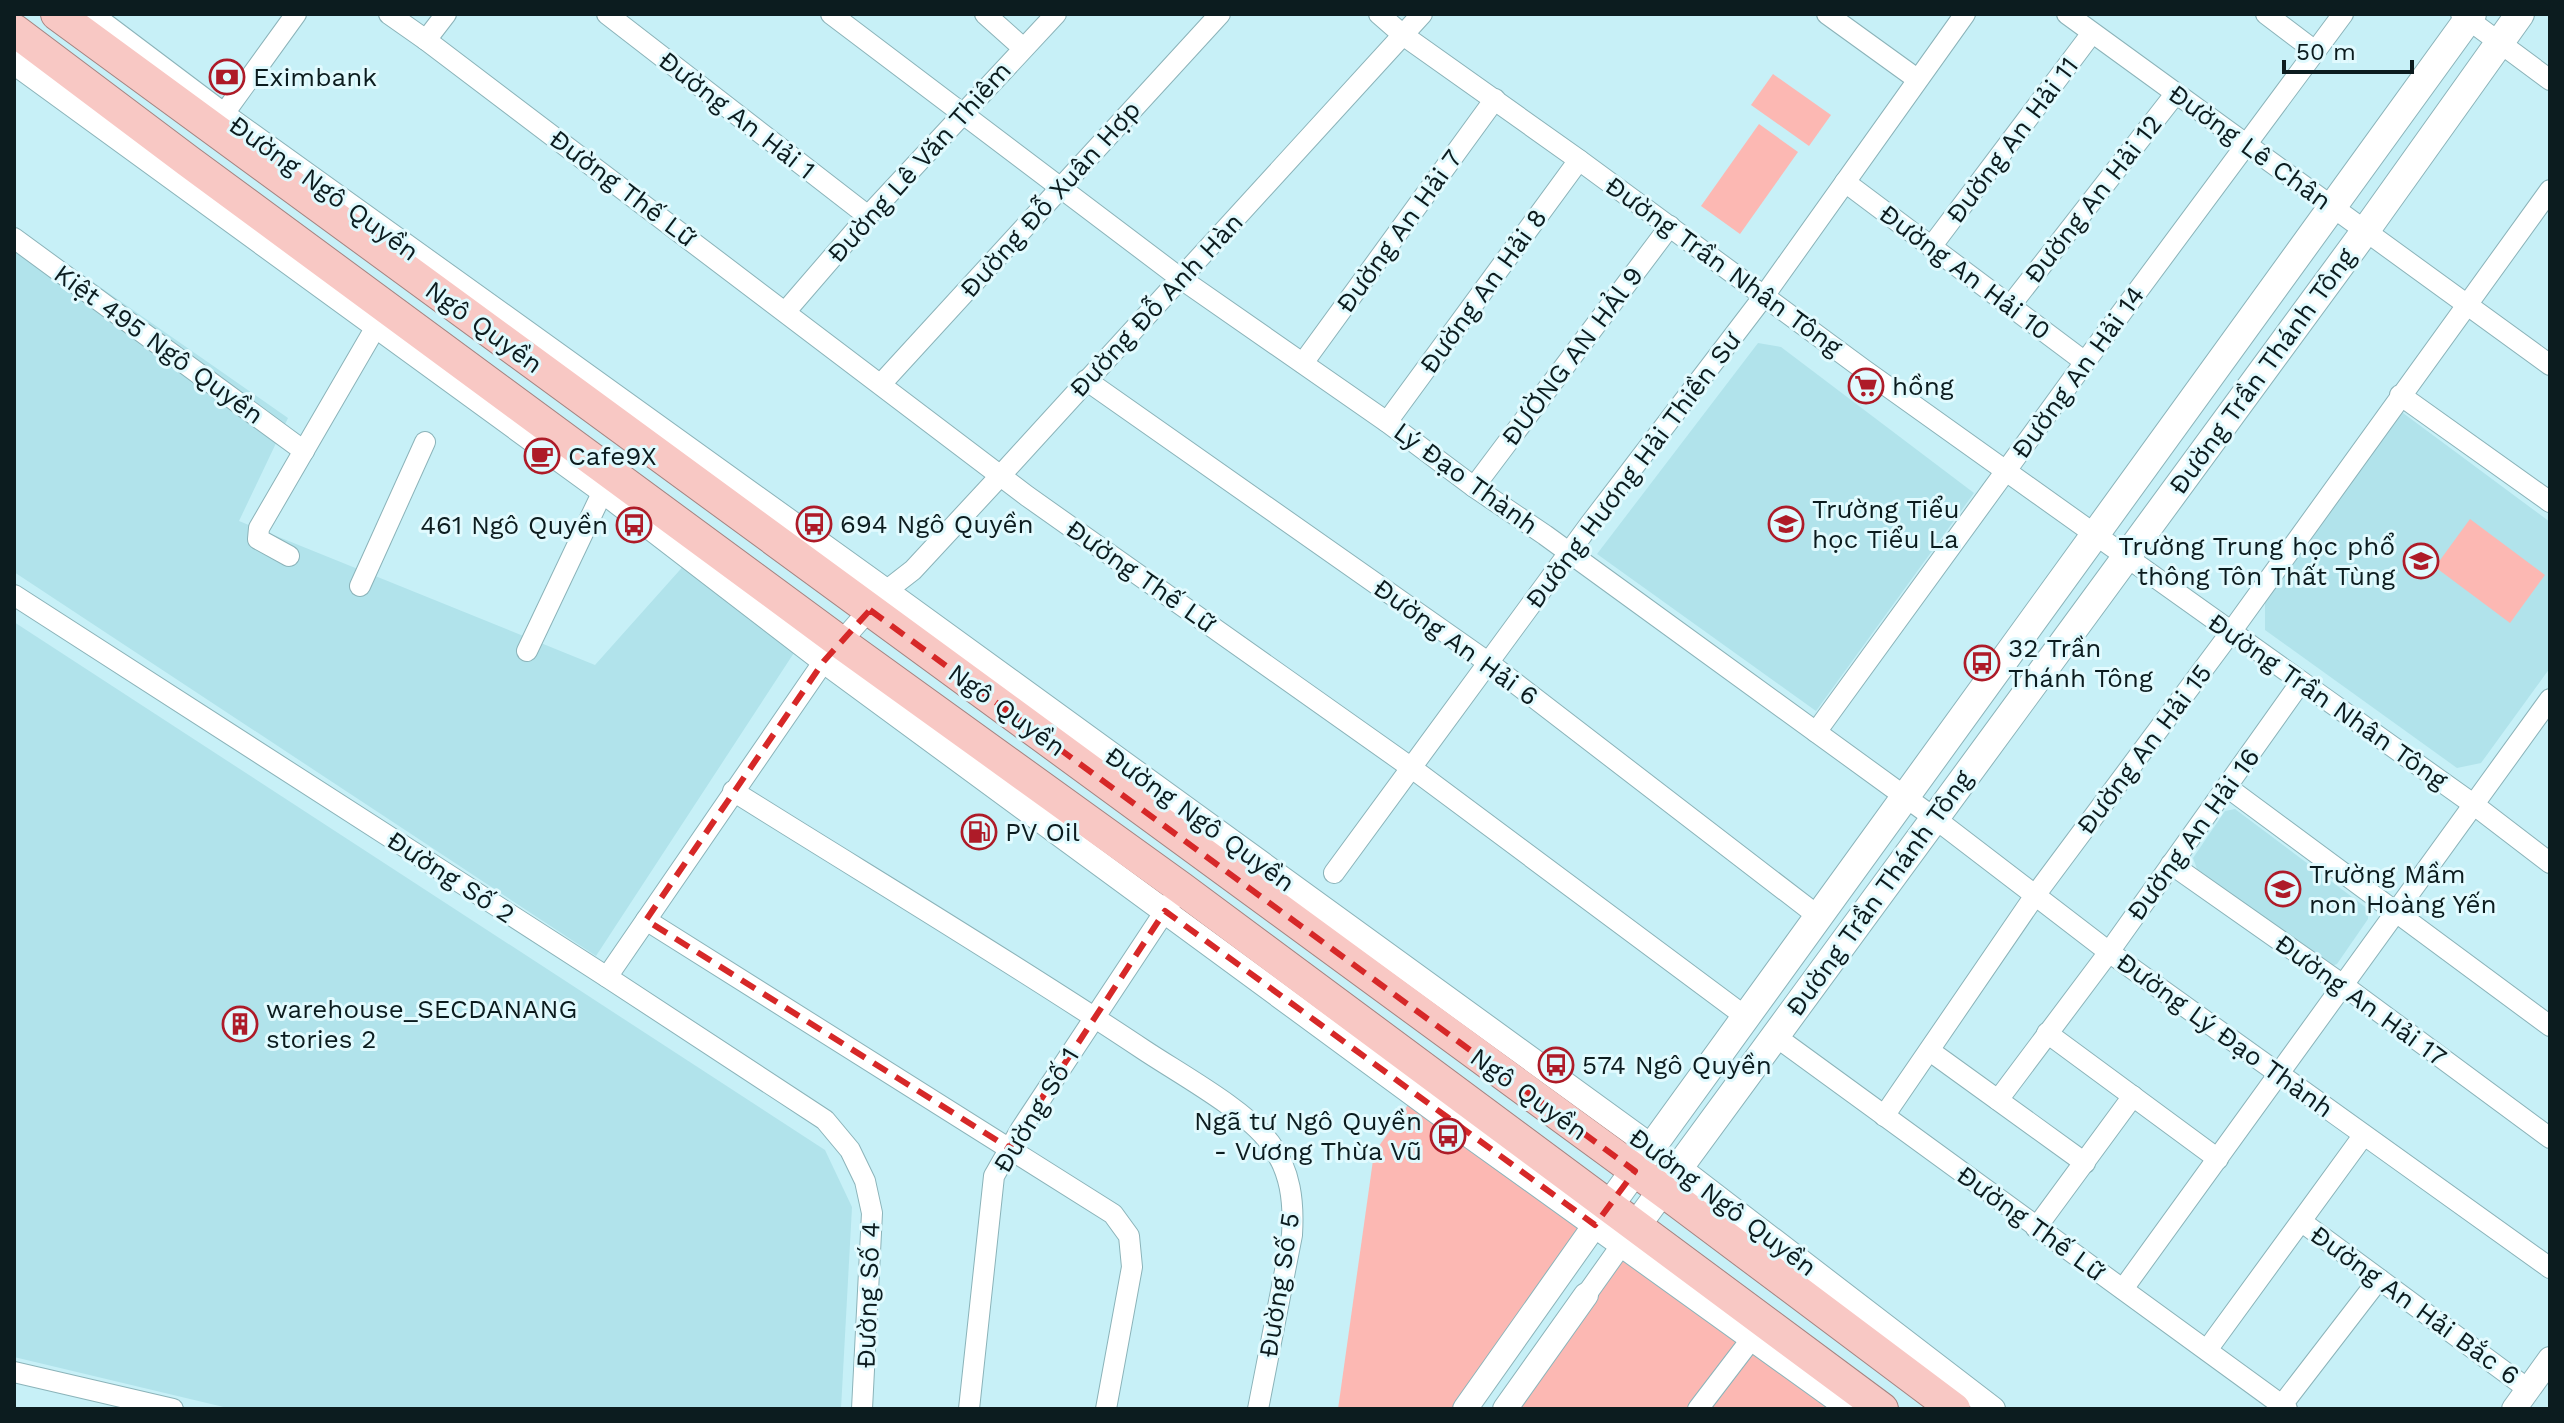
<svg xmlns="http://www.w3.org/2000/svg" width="2564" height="1423" viewBox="0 0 2564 1423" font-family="'Work Sans',sans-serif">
  <rect width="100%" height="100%" fill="#c7f0f7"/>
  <g fill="#b1e3eb">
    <path d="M 14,227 L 288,418 L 239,521 L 595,665 L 695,553 L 805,636 L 596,956 L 14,572 Z"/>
    <path d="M 1758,343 L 1781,347 L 1974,493 L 1816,711 L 1597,554 Z"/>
    <path d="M 2399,410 L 2550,522 L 2550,668 L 2481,763 L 2457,768 L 2265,630 L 2265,599 Z"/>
    <path d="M 14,622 L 825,1150 L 852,1207 L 841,1409 L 232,1409 L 14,1357 Z"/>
    <path d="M 2235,809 L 2368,909 L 2368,919 L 2337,964 L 2329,967 L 2197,869 L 2193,858 L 2225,811 Z"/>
  </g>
  <g fill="#fcb8b3">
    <path d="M 1773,74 L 1831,115 L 1809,146 L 1751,105 Z"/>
    <path d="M 1759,124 L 1798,152 L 1740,234 L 1701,206 Z"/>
    <path d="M 2470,519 L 2545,575 L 2510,623 L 2435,567 Z"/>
    <path d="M 1415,1095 L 1595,1225 L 1464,1409 L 1338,1409 L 1374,1153 Z"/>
    <path d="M 1621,1244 L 1847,1409 L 1505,1409 Z"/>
  </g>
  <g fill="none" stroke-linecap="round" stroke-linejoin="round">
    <g stroke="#8bb3b9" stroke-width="22">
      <g id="minor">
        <path d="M 389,14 L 426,40 L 1027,496 L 1413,769 L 1746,1017"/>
        <path d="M 607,14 L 868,216"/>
        <path d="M 831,14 L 1180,278 L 1387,422 L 1474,487 L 1545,535 L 1933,817 L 2109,952 L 2550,1268"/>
        <path d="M 985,14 L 1023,48"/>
        <path d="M 1379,14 L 1403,35 L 1579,160 L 1863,369 L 2473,804 L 2550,863"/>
        <path d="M 1827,14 L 1917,79"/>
        <path d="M 2067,14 L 2550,365"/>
        <path d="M 2266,14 L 2315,51"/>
        <path d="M 2461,14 L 2550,80"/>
        <path d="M 426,40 L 446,14"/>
        <path d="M 223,115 L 296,14"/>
        <path d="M 1845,182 L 2085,362"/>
        <path d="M 14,238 L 304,451"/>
        <path d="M 1931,247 L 2092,33"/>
        <path d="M 2010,306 L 2176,93"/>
        <path d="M 786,311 L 868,216 L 1056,14"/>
        <path d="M 1303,363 L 1495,99"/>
        <path d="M 1086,380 L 1489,663 L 1818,916"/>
        <path d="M 881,384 L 1220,14"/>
        <path d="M 2400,395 L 2550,502"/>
        <path d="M 1387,422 L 1579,160"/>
        <path d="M 1474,487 L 1670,226"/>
        <path d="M 289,556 L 258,539 L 259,528 L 377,325"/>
        <path d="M 360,586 L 425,442"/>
        <path d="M 14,595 L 607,977 L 825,1120 L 850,1150 L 865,1181 L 872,1213 L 862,1409"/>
        <path d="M 527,651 L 603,491"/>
        <path d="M 1816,732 L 2085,362 L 2343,14"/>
        <path d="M 2227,787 L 2550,1026"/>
        <path d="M 733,791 C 870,877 1009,960 1144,1050 C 1180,1074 1246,1110 1270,1143 C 1291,1171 1294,1202 1292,1235 L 1258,1409"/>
        <path d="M 2171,864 L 2343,985 L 2550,1138"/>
        <path d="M 1334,873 L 1590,524 L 1764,296 L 1965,14"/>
        <path d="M 646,920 L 1113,1214 L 1129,1236 L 1132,1267 L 1106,1409"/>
        <path d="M 607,977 L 824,661 L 886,591 L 913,570 L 1001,475 L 1422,14"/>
        <path d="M 2047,1033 L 2218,1159"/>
        <path d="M 1775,1036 L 2287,1409"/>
        <path d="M 1930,1051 L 2085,1163"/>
        <path d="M 1998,1100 L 2109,952 L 2301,682"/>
        <path d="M 1884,1116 L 2036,894 L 2231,632 L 2550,190"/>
        <path d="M 2302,1222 L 2528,1389"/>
        <path d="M 2036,1228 L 2133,1096"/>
        <path d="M 2123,1289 L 2550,699"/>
        <path d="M 1586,1295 L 1630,1233"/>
        <path d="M 2207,1350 L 2363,1136"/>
        <path d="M 14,1372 L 173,1409"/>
        <path d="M 2282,1405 L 2379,1279"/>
        <path d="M 969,1409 L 994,1176 L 1021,1129 L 1173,899"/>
        <path d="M 1698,1409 L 1753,1337"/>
      </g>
    </g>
    <g stroke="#8bb3b9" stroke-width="26">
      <g id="tertiary">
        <path d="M 89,14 L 223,115 L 886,591 L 1652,1147"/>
        <path d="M 14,62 L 603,491 L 824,661 L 1469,1135 L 1850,1409"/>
        <path d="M 1679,1168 L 1993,1409"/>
        <path d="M 1465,1409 L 1595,1225"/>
        <path d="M 1505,1409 L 1586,1295"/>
        <path d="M 2514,1409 L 2550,1359"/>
      </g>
    </g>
    <g stroke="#8bb3b9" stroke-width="30">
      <g id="secondary">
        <path d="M 1609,1206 L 2472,14"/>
        <path d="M 1636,1226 L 2366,230 L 2520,14"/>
      </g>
    </g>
    <g stroke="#a48380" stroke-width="34">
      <g id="trunk">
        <path d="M 57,14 L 1677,1201 L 1954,1409"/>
        <path d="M 14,30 L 188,161 L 840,642 L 1181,888 L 1882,1409"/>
      </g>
    </g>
    <use href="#minor" stroke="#fff" stroke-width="20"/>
    <use href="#tertiary" stroke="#fff" stroke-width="24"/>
    <use href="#secondary" stroke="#fff" stroke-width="28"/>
    <use href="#trunk" stroke="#f8c8c4" stroke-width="32"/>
  </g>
  <path fill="none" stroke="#d62828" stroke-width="6" stroke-dasharray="16 10" stroke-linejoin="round" d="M 870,610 L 1635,1171 L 1595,1225 L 1165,911 L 1009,1148 L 646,920 L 824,661 Z"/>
  <defs>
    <g id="bank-ring" transform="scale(1.8)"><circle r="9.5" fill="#e1fafe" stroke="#ae1b28" stroke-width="1.5"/><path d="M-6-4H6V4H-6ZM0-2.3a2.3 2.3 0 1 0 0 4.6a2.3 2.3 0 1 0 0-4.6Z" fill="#ae1b28"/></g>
    <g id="supermarket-ring" transform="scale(1.8)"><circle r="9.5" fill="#e1fafe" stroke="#ae1b28" stroke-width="1.5"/><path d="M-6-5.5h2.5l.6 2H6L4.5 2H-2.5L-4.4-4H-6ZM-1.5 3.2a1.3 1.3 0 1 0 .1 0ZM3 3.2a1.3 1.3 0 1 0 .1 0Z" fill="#ae1b28"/></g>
    <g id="cafe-ring" transform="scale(1.8)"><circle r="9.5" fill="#e1fafe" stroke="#ae1b28" stroke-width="1.5"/><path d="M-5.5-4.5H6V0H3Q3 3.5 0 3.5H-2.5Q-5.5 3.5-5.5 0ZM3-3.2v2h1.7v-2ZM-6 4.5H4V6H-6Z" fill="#ae1b28"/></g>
    <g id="bus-ring" transform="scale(1.8)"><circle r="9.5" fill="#e1fafe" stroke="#ae1b28" stroke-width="1.5"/><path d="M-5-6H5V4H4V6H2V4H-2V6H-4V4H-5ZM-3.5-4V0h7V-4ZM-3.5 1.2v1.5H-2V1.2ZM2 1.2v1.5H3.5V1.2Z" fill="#ae1b28"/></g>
    <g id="school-ring" transform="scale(1.8)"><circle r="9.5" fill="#e1fafe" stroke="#ae1b28" stroke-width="1.5"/><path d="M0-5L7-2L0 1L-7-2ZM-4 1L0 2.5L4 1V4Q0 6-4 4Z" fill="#ae1b28"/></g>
    <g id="fuel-ring" transform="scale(1.8)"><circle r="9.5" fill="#e1fafe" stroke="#ae1b28" stroke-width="1.5"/><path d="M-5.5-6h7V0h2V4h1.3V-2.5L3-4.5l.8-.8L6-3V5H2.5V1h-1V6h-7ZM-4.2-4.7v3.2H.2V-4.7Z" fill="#ae1b28"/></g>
    <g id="building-ring" transform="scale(1.8)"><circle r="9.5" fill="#e1fafe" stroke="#ae1b28" stroke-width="1.5"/><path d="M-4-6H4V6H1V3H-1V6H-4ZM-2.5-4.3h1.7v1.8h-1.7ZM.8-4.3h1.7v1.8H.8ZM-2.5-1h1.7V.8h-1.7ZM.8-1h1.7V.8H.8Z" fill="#ae1b28"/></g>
  </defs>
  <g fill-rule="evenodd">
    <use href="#bank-ring" x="227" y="77"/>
    <use href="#supermarket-ring" x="1866" y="386"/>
    <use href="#cafe-ring" x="542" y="456"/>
    <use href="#bus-ring" x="814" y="524"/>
    <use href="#school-ring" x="1786" y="524"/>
    <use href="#bus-ring" x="634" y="525"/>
    <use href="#school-ring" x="2421" y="561"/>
    <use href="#bus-ring" x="1982" y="663"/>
    <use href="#fuel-ring" x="979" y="832"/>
    <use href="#school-ring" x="2283" y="889"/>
    <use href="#building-ring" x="240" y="1024"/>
    <use href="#bus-ring" x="1556" y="1065"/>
    <use href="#bus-ring" x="1448" y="1136"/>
  </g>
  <g text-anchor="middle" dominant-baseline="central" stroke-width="6" stroke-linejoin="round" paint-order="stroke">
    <g font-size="26" fill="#0c1c1f" stroke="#e1fafe" text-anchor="start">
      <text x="253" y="77">Eximbank</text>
      <text x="1892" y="386">hồng</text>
      <text x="568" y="456">Cafe9X</text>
      <text x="1812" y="509">Trường Tiểu<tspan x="1812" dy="30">học Tiểu La</tspan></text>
      <text x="840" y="524">694 Ngô Quyền</text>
      <text x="608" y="525" text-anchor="end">461 Ngô Quyền</text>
      <text x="2395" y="546" text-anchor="end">Trường Trung học phổ<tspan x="2395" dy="30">thông Tôn Thất Tùng</tspan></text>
      <text x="2008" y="648">32 Trần<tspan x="2008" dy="30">Thánh Tông</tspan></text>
      <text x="1005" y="832">PV Oil</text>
      <text x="2309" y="874">Trường Mầm<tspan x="2309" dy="30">non Hoàng Yến</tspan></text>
      <text x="266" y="1009">warehouse_SECDANANG<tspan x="266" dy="30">stories 2</tspan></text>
      <text x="1582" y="1065">574 Ngô Quyền</text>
      <text x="1422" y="1121" text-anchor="end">Ngã tư Ngô Quyền<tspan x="1422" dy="30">- Vương Thừa Vũ</tspan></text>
    </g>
    <g font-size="26" fill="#0c1c1f" stroke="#e1fafe">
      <text transform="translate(737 115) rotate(38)">Đường An Hải 1</text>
      <text transform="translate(2012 140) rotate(-53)">Đường An Hải 11</text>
      <text transform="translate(2250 147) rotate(36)">Đường Lê Chân</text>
      <text transform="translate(919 162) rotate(-48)">Đường Lê Văn Thiêm</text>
      <text transform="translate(324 188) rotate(36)">Đường Ngô Quyền</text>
      <text transform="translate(623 188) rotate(37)">Đường Thế Lữ</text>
      <text transform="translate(1050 199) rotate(-48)">Đường Đỗ Xuân Hợp</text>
      <text transform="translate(2093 199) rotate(-52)">Đường An Hải 12</text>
      <text transform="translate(1399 231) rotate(-54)">Đường An Hải 7</text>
      <text transform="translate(1724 266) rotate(36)">Đường Trần Nhân Tông</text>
      <text transform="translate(1965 272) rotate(37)">Đường An Hải 10</text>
      <text transform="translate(1483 291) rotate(-54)">Đường An Hải 8</text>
      <text transform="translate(1156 305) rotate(-47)">Đường Đỗ Anh Hàn</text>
      <text transform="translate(484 327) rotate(36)">Ngô Quyền</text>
      <text transform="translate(159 344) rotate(36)">Kiệt 495 Ngô Quyền</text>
      <text transform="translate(1572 356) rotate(-53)">ĐƯỜNG AN HẢl 9</text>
      <text transform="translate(2262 371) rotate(-54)">Đường Trần Thánh Tông</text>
      <text transform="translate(2078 372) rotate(-54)">Đường An Hải 14</text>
      <text transform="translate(1633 470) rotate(-53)">Đường Hương Hải Thiền Sư</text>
      <text transform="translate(1466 478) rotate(36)">Lý Đạo Thành</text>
      <text transform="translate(1141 576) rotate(35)">Đường Thế Lữ</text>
      <text transform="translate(1456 642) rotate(36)">Đường An Hải 6</text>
      <text transform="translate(2328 701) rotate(35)">Đường Trần Nhân Tông</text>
      <text transform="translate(1007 710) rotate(36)">Ngô Quyền</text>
      <text transform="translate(2144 749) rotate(-53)">Đường An Hải 15</text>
      <text transform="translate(1200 819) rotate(36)">Đường Ngô Quyền</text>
      <text transform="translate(2193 834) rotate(-54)">Đường An Hải 16</text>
      <text transform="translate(451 877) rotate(33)">Đường Số 2</text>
      <text transform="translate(1879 893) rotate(-54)">Đường Trần Thánh Tông</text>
      <text transform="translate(2361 1000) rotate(36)">Đường An Hải 17</text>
      <text transform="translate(2225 1035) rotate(36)">Đường Lý Đạo Thành</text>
      <text transform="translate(1529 1094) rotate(36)">Ngô Quyền</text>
      <text transform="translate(1036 1110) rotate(-59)">Đường Số 1</text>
      <text transform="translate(1723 1202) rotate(37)">Đường Ngô Quyền</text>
      <text transform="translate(2031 1223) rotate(36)">Đường Thế Lữ</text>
      <text transform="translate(1279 1285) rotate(-81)">Đường Số 5</text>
      <text transform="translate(868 1295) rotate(-88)">Đường Số 4</text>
      <text transform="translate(2415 1305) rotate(36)">Đường An Hải Bắc 6</text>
    </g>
  </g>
  <rect width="2564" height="1423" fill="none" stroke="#0c1c1f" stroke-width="32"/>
  <path d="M2284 60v12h128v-12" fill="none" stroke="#0c1c1f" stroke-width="4"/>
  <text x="2296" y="60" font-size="24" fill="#0c1c1f" stroke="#e1fafe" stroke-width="6" paint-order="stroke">50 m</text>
</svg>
